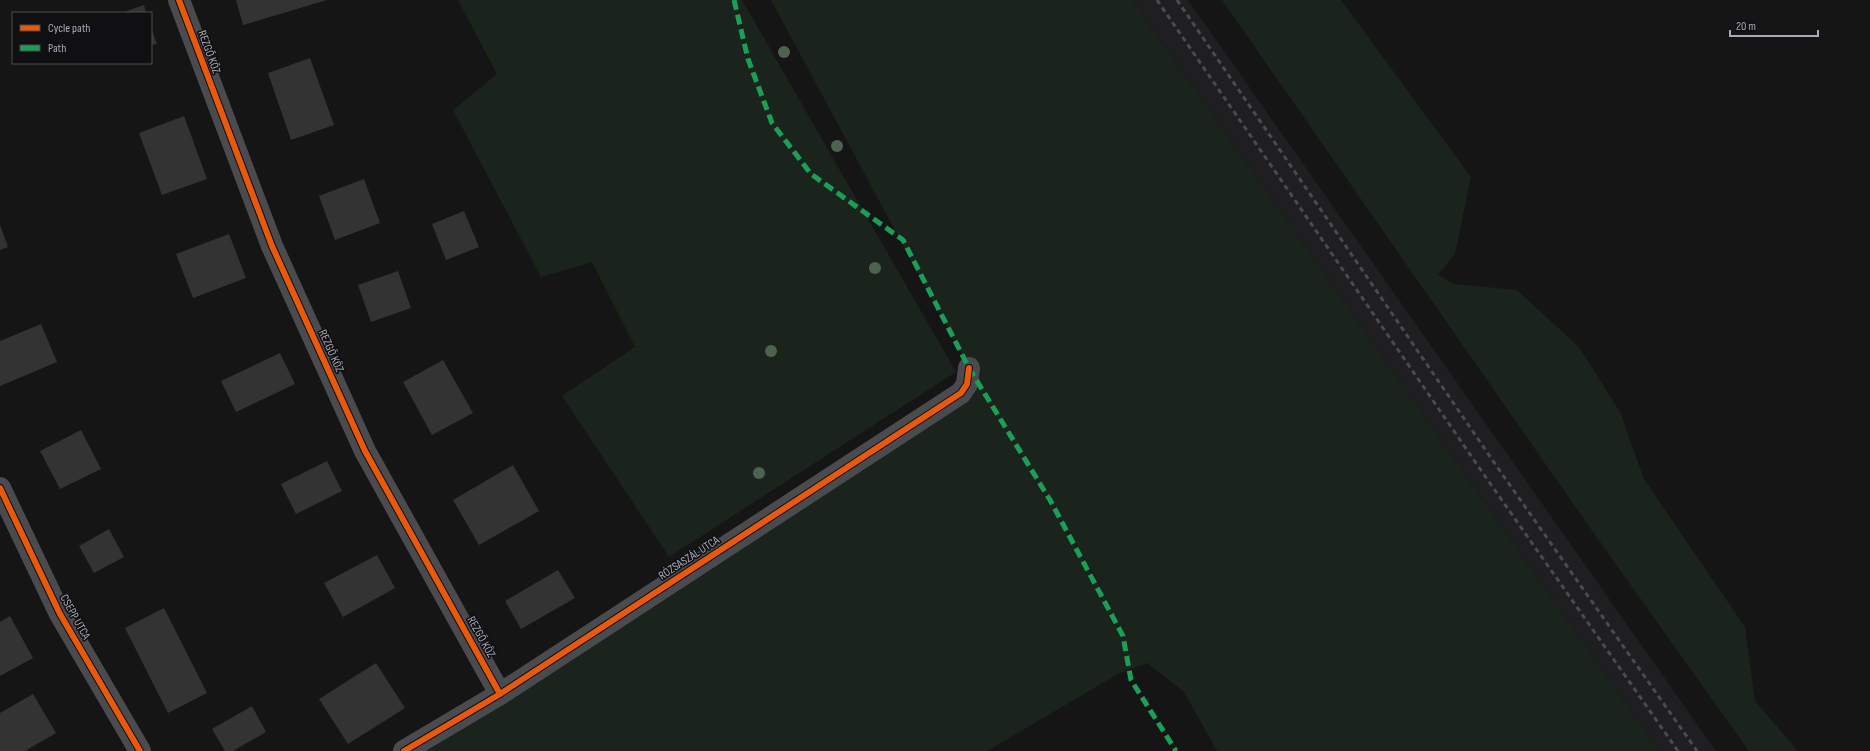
<svg xmlns="http://www.w3.org/2000/svg" width="1870" height="751" viewBox="0 0 1870 751" font-family="'Sofia Sans Condensed',sans-serif">
  <rect width="100%" height="100%" fill="#151515"/>
  <path fill="#1f1f21" d="M 1132,0 L 1188,0 L 1716,751 L 1659,751 Z"/>
  <g fill="#1b231d" fill-rule="evenodd">
    <path d="M 458,0 L 742,0 L 956,372 L 669,557 L 562,396 L 635,347 L 592,262 L 541,277 L 453,110 L 497,74 Z"/>
    <path d="M 771,0 L 1132,0 L 1659,751 L 1217,751 L 1184,692 L 1147,663 L 1118,674 L 987,751 L 404,751 L 961,393 L 969,368 ZM 1007,430 L 1101,586 L 1100,586 Z"/>
    <path d="M 1222,0 L 1341,0 L 1471,177 L 1455,254 L 1438,275 L 1454,284 L 1517,290 L 1579,347 L 1620,412 L 1644,479 L 1745,627 L 1755,701 L 1798,751 L 1749,751 L 1588,525 Z"/>
  </g>
  <g fill="#333334">
    <path d="M 236,0 L 327,0 L 243,25 Z"/>
    <path d="M 144,5 L 146,13 L 121,13 Z"/>
    <path d="M 151,28 L 157,44 L 151,45 Z"/>
    <path d="M 310,58 L 334,125 L 291,140 L 268,73 Z"/>
    <path d="M 184,116 L 207,179 L 162,195 L 139,133 Z"/>
    <path d="M 364,179 L 380,223 L 335,240 L 319,196 Z"/>
    <path d="M 464,211 L 479,247 L 446,260 L 432,224 Z"/>
    <path d="M 0,225 L 8,247 L 0,250 Z"/>
    <path d="M 229,234 L 246,278 L 193,298 L 176,254 Z"/>
    <path d="M 398,271 L 411,308 L 371,322 L 358,285 Z"/>
    <path d="M 41,324 L 57,362 L 0,386 L 0,341 Z"/>
    <path d="M 280,353 L 295,384 L 236,412 L 221,381 Z"/>
    <path d="M 443,360 L 473,413 L 432,435 L 403,382 Z"/>
    <path d="M 81,430 L 101,469 L 60,489 L 40,451 Z"/>
    <path d="M 327,461 L 342,491 L 296,514 L 281,484 Z"/>
    <path d="M 513,465 L 539,511 L 479,545 L 453,500 Z"/>
    <path d="M 109,529 L 124,557 L 94,573 L 79,546 Z"/>
    <path d="M 377,555 L 395,588 L 343,617 L 324,583 Z"/>
    <path d="M 558,570 L 575,598 L 521,629 L 505,601 Z"/>
    <path d="M 164,608 L 207,693 L 168,713 L 125,628 Z"/>
    <path d="M 10,616 L 33,658 L 0,676 L 0,622 Z"/>
    <path d="M 376,663 L 405,708 L 348,744 L 319,699 Z"/>
    <path d="M 33,694 L 56,733 L 25,751 L 0,751 L 0,713 Z"/>
    <path d="M 252,706 L 266,732 L 233,751 L 225,751 L 212,729 Z"/>
  </g>
  <g fill="none" stroke-linecap="round" stroke-linejoin="round">
    <g stroke="#494b4e" stroke-width="22">
      <path d="M 179,0 L 272,246 L 365,451 L 500,694"/>
      <path d="M 0,488 L 60,614 L 140,751"/>
      <path d="M 404,751 L 500,694 L 961,393 L 967,384 L 969,368"/>
    </g>
    <g stroke="#494b4e" stroke-width="3" stroke-dasharray="5 4" stroke-linecap="butt">
      <path d="M 1157,0 L 1487,479 L 1678,751"/>
      <path d="M 1177,0 L 1500,471 L 1697,751"/>
    </g>
    <path stroke="#1a9f57" stroke-width="5" stroke-dasharray="10 5" stroke-linecap="butt" d="M 734,0 L 748,59 L 772,123 L 811,174 L 903,240 L 969,368 L 1050,500 L 1123,636 L 1131,680 L 1176,751"/>
    <g stroke="#100f11" stroke-width="8">
      <g id="cycleway">
        <path d="M 179,0 L 272,246 L 365,451 L 500,694"/>
        <path d="M 0,488 L 60,614 L 140,751"/>
        <path d="M 404,751 L 500,694 L 961,393 L 967,384 L 969,368"/>
      </g>
    </g>
    <use href="#cycleway" stroke="#e8590c" stroke-width="6"/>
  </g>
  <g fill="#4e634f">
    <circle cx="784" cy="52" r="6"/>
    <circle cx="837" cy="146" r="6"/>
    <circle cx="875" cy="268" r="6"/>
    <circle cx="771" cy="351" r="6"/>
    <circle cx="759" cy="473" r="6"/>
  </g>
  <g text-anchor="middle" dominant-baseline="central" stroke-width="3" stroke-linejoin="round" paint-order="stroke">
    <g font-size="12" fill="#a6abb7" stroke="#100f11">
      <text transform="translate(209 52) rotate(70)">REZGŐ KÖZ</text>
      <text transform="translate(331 351) rotate(66)">REZGŐ KÖZ</text>
      <text transform="translate(689 558) rotate(-33)">RÓZSASZÁL UTCA</text>
      <text transform="translate(75 617) rotate(61)">CSEPP UTCA</text>
      <text transform="translate(481 637) rotate(61)">REZGŐ KÖZ</text>
    </g>
  </g>
  <rect x="12" y="12" width="140" height="52" fill="#100f11" stroke="#4c4d53"/>
  <rect x="20" y="25" width="20" height="6" fill="#e8590c" stroke="#4c4d53"/>
  <text x="48" y="32" font-size="12" fill="#a6abb7">Cycle path</text>
  <rect x="20" y="45" width="20" height="6" fill="#1a9f57" stroke="#4c4d53"/>
  <text x="48" y="52" font-size="12" fill="#a6abb7">Path</text>
  <path d="M1730 30v6h88v-6" fill="none" stroke="#a6abb7" stroke-width="2"/>
  <text x="1736" y="30" font-size="12" fill="#a6abb7" stroke="#100f11" stroke-width="3" paint-order="stroke">20 m</text>
</svg>
